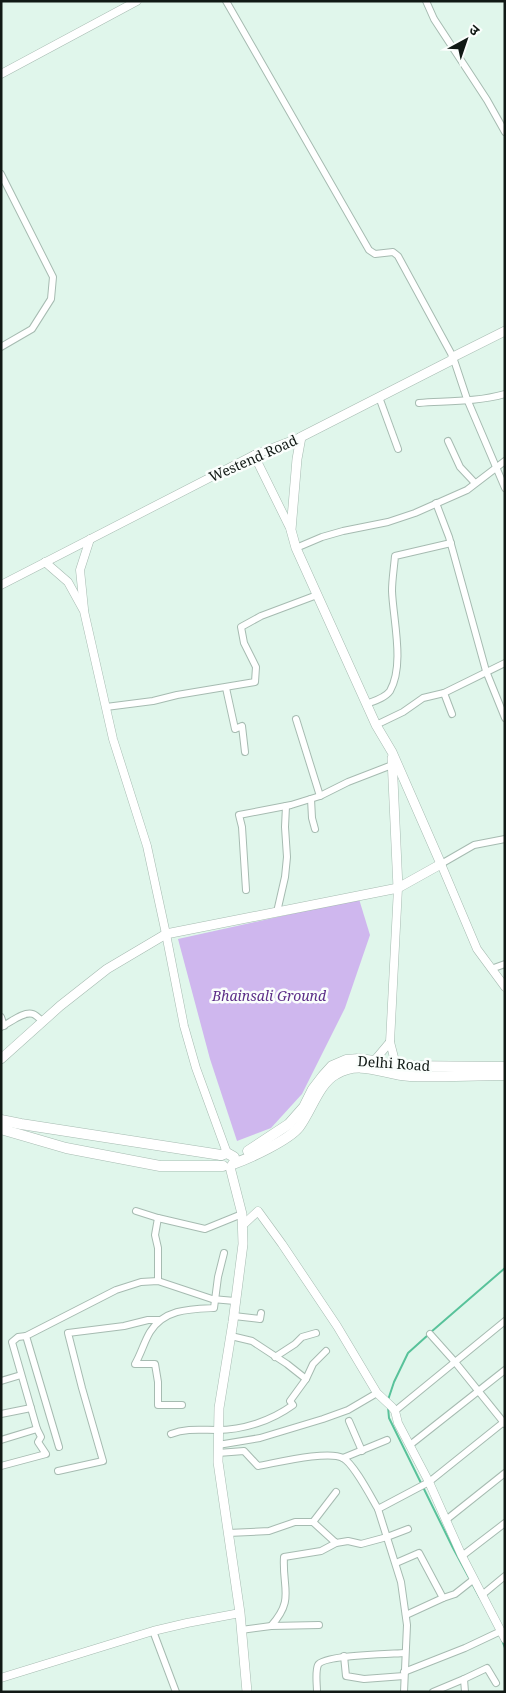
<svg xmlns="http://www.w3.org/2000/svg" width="506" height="1693" viewBox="0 0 506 1693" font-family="'Noto Serif','Noto Sans Devanagari',serif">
  <rect width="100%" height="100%" fill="#e0f6eb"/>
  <path fill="#cfb7ee" d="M 359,899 L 370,935 L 345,1008 L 302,1094 L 271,1128 L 237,1141 L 210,1059 L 178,939 Z"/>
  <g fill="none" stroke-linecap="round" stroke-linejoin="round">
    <g stroke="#58c29a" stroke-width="2">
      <path d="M 431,1332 L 505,1268"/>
      <path d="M 388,1400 L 394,1382 L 408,1353 L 428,1335"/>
      <path d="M 388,1407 L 389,1418 L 453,1548 L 480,1598"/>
      <path d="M 502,1640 L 505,1648"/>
    </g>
    <g stroke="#a6bbb1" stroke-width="8">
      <g id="minor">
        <path d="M 226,1 L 369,250 L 375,254 L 393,252 L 398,256 L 453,357 L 467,399 L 505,488"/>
        <path d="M 426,1 L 434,19 L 487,100 L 505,132"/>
        <path d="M 1,174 L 53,277 L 51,299 L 32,329 L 1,347"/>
        <path d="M 379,397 L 398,449"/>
        <path d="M 419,403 C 447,401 477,402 505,394"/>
        <path d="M 448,441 L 460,467 L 475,483"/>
        <path d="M 436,503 L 449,537 L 486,671 L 505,718"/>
        <path d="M 296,548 L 322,537 L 343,531 L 388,522 L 415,513 L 467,490 L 505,461"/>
        <path d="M 226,688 L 235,729 L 242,726 L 245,752"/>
        <path d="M 444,693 L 452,714"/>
        <path d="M 366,704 C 374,701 385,698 390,691 C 405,665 393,619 392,591 C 392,580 394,568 395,556 L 451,543"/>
        <path d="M 106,707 L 153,701 L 177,695 L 255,682 L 256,667 L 244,643 L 241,627 L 261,616 L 317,595"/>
        <path d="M 296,719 L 320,796"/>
        <path d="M 376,725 L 403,712 L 423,698 L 444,693 L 505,663"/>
        <path d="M 311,799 L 312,818 L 315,829"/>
        <path d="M 441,864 L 474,845 L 505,839"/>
        <path d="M 246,890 L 242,827 L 239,815 L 291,805 L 320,796 L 348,782 L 392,765"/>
        <path d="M 277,912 L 285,877 L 287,857 L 285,827 L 286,806"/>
        <path d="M 491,969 L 505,964"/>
        <path d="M 1,1017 L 4,1026"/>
        <path d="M 1,1027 C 10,1023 23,1011 33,1014 C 36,1015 40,1019 43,1022"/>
        <path d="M 136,1211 L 158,1218"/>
        <path d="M 158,1281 L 158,1248 L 155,1235 L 158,1218 L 205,1229 L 242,1214"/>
        <path d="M 234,1316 L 260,1319 L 261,1313"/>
        <path d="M 430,1334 L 455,1362 L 505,1424"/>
        <path d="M 275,1357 L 295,1344 L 302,1337 L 316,1333"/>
        <path d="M 306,1379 L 313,1364 L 326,1351"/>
        <path d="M 1,1381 L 21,1375"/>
        <path d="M 182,1405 L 158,1405 L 158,1382 L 155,1364 L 135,1364 C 141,1354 144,1342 150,1332 C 164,1309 190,1309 214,1308 L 218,1277 L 224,1253"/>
        <path d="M 395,1411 L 505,1321"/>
        <path d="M 1,1414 L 31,1408"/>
        <path d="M 349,1421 L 362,1451"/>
        <path d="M 171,1434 C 186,1428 201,1430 217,1430 C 243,1430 271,1421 293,1405 L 290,1401 L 306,1379 L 287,1364 L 252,1341 L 231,1336"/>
        <path d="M 1,1440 L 37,1429"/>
        <path d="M 218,1445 L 260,1438 L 323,1419 L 348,1410 L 377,1393"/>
        <path d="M 410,1445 L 505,1370"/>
        <path d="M 59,1447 L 26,1336 L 116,1290 L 141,1282 L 158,1281 L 212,1299 L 235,1301"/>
        <path d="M 218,1453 L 244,1451 L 258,1466 C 276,1463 328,1450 343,1458 C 354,1464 371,1497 378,1509 L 429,1482 L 505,1421"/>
        <path d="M 343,1458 L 387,1440"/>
        <path d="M 1,1466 L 46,1454 L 38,1442 L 41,1437 L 37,1429 L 12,1342 L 18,1337 L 26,1336"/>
        <path d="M 58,1471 L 103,1461 L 82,1388 L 68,1333 L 124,1326 L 148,1320 L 159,1320"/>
        <path d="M 378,1509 L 401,1582 L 407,1625 L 404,1692"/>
        <path d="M 446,1520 L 505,1473"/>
        <path d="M 313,1522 L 336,1492"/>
        <path d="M 228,1533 L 269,1531 L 295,1522 L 313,1522 L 336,1543 L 348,1541 L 361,1544 L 387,1537 L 408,1529"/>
        <path d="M 462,1556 L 505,1523"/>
        <path d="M 396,1563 L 419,1553 L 443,1598 L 406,1615"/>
        <path d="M 482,1595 L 505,1576"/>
        <path d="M 443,1598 L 455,1594 L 474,1579"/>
        <path d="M 271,1626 L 319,1625"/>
        <path d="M 241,1630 L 271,1626 C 295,1599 282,1589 284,1557 L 321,1551 L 336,1543"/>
        <path d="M 153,1631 L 176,1692"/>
        <path d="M 344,1656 L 346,1676 L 364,1679 L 404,1676"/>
        <path d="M 404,1672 L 465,1648 L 501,1631"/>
        <path d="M 464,1679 L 487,1668 L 496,1683"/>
        <path d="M 317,1692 C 317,1684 315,1672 318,1665 C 323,1655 392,1654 405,1653"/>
        <path d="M 433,1692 L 464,1679 L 465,1692"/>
      </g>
    </g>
    <g stroke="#a6bbb1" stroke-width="9">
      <g id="tertiary">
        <path d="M 1,74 L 137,1"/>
        <path d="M 254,455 L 291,530"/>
        <path d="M 45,562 L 68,582 L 84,611 L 113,739 L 147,846 L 166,934 L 184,1026 L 196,1068 L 227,1153"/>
        <path d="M 1,585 L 254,455 L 301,437"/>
        <path d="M 84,609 L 80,570 L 90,539"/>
        <path d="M 441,864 L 477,949 L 505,987"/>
        <path d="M 373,1064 L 374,1061 L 390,1042"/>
        <path d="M 397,1069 L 390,1042 L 398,888"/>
        <path d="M 243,1225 L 258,1211 L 282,1244 L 337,1326 L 377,1393 L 392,1407 L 395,1411 L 398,1423 L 429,1482 L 462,1556 L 505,1639"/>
        <path d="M 1,1678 L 153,1631 L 187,1623 L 240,1613"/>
      </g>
    </g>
    <g stroke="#a6bbb1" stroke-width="10">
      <g id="secondary">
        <path d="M 392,758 L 398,888"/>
        <path d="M 1,1059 L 60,1006 L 107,969 L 166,934 L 398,888 L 441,864 L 392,752 L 376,725 L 296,548 L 291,530 L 297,459 L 301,437 L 452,360 L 453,357 L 505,331"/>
        <path d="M 230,1167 L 242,1214 L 243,1244 L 233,1322 L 219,1408 L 218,1462 L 240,1613 L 247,1692"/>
      </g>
    </g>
    <g stroke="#a6bbb1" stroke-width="11">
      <g id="primary">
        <path d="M 1,1120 L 21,1124 L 221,1155"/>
        <path d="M 1,1129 L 66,1148 L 160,1166 L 223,1166"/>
        <path d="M 248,1151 L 289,1124 L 304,1107 L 313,1089 L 323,1076 L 332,1066 L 346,1060 L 359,1059 L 374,1061 L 397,1066 L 505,1067"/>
        <path d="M 221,1155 L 227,1153 L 234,1157"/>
        <path d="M 233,1164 C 250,1158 289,1140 299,1127 C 311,1111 319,1083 336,1074 C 361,1059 384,1075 410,1076 C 441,1077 473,1075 505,1075"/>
      </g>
    </g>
    <use href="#minor" stroke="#fff" stroke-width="6"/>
    <use href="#tertiary" stroke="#fff" stroke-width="8"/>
    <use href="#secondary" stroke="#fff" stroke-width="9"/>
    <use href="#primary" stroke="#fff" stroke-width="10"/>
  </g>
  <g text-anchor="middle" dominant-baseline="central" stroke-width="5" stroke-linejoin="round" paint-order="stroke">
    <g font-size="14" fill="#111915" stroke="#fafefc">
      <text transform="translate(253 458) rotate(-24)">Westend Road</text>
      <text transform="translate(394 1063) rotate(4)">Delhi Road</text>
    </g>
    <g font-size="14" font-style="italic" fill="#5c2d87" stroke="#fafefc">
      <text x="269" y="995">Bhainsali Ground</text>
    </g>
  </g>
  <rect width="506" height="1693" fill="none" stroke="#111915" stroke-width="5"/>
  <g transform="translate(466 40) rotate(40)" stroke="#fafefc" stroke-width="4" paint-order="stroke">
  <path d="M0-4L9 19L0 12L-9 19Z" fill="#111915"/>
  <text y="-8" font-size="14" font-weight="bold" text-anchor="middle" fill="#111915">उ</text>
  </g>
</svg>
